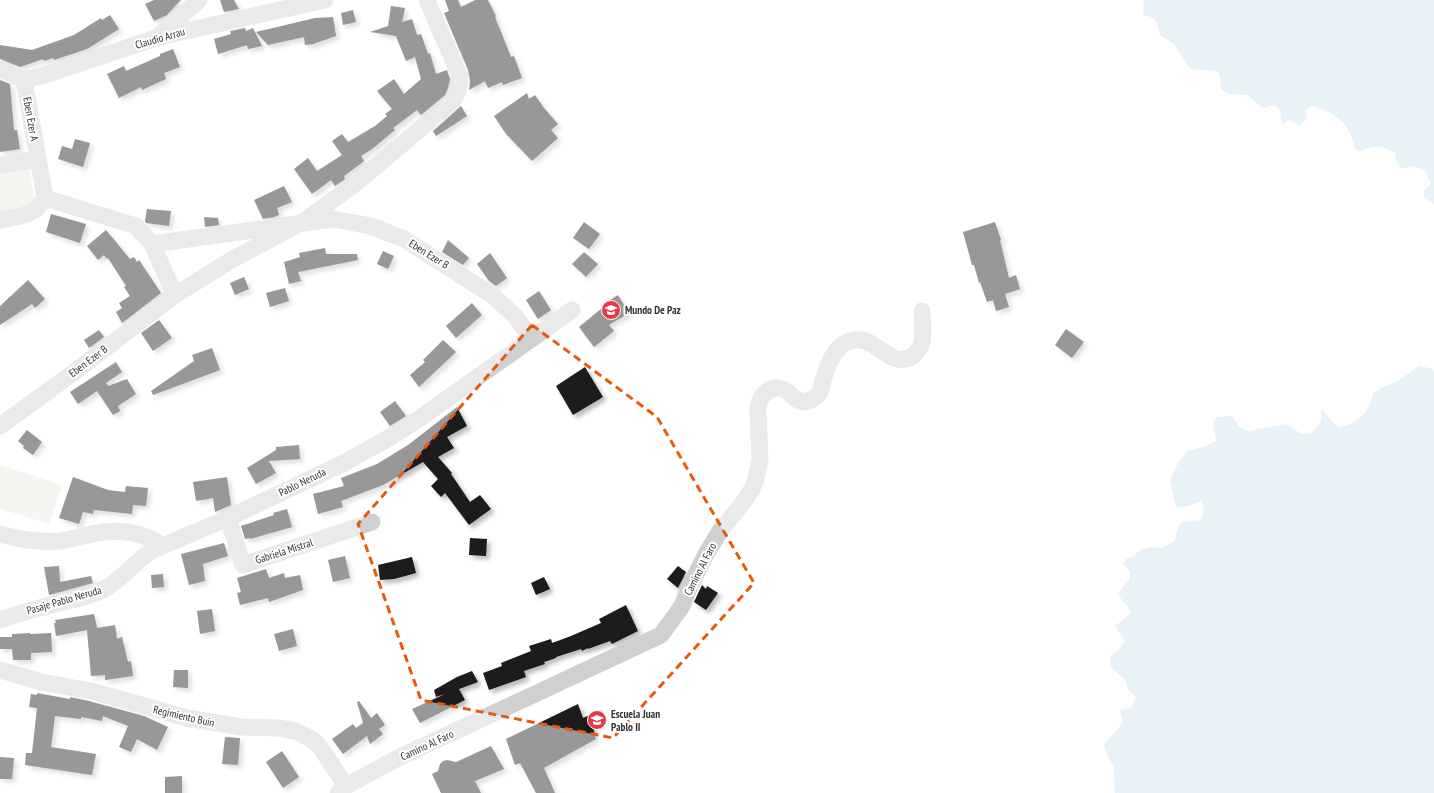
<svg xmlns="http://www.w3.org/2000/svg" width="1434" height="793" viewBox="0 0 1434 793" font-family="'PT Sans Narrow',sans-serif">
  <defs>
    <filter id="shadow"><feDropShadow dx="3.5" dy="3.5" stdDeviation="2" flood-color="#0004"/></filter>
  </defs>
  <rect width="100%" height="100%" fill="#fff"/>
  <g fill="#e6ecdf">
    <path d="M 28,164 L 35,200 L 29,207 L 0,211 L 0,168 Z"/>
    <path d="M 0,465 L 62,485 L 49,524 L 0,509 Z"/>
  </g>
  <g fill="#cfe2ee">
    <path d="M 1142,0 L 1434,0 L 1434,204 L 1424,198 L 1424,190 L 1431,184 L 1425,170 L 1412,166 L 1402,169 L 1395,159 L 1396,153 C 1380,146 1377,145 1359,151 L 1354,147 C 1352,125 1333,111 1312,106 L 1305,110 L 1307,118 L 1300,125 L 1288,120 L 1282,125 L 1280,110 L 1275,105 L 1263,108 L 1247,95 L 1228,94 L 1221,89 L 1220,76 L 1217,71 L 1190,69 L 1174,44 L 1160,35 C 1157,22 1157,17 1143,15 L 1144,2 Z"/>
    <path d="M 1419,366 L 1430,368 L 1434,371 L 1434,793 L 1115,793 L 1114,767 L 1110,762 L 1104,746 C 1109,737 1117,731 1123,722 L 1120,710 L 1131,708 L 1136,697 L 1128,690 L 1126,681 L 1110,666 L 1110,656 L 1118,651 L 1125,641 L 1115,626 L 1131,613 L 1128,607 L 1118,595 L 1122,588 L 1129,580 L 1130,572 L 1123,563 L 1126,559 L 1133,557 L 1141,549 L 1151,547 L 1162,548 L 1175,541 C 1179,518 1179,523 1201,520 L 1204,509 L 1201,501 L 1189,506 L 1176,508 L 1170,480 L 1178,463 L 1187,451 L 1204,447 L 1216,441 L 1213,425 L 1216,417 L 1232,416 L 1239,426 L 1248,431 L 1286,424 L 1302,434 L 1312,433 L 1321,421 L 1322,409 L 1334,424 L 1340,427 C 1359,423 1369,413 1373,393 L 1383,387 L 1396,382 Z"/>
  </g>
  <g fill="#1a1a1a" filter="url(#shadow)">
    <path d="M 154,0 L 181,0 L 167,15 L 154,21 L 145,4 Z"/>
    <path d="M 220,0 L 234,0 L 239,9 L 224,12 Z"/>
    <path d="M 445,0 L 458,0 L 461,7 L 475,0 L 488,0 L 496,16 L 495,17 L 511,57 L 514,56 L 522,78 L 503,85 L 502,82 L 488,88 L 485,81 L 469,90 L 470,81 L 468,70 L 444,13 L 449,11 Z"/>
    <path d="M 391,6 L 405,8 L 402,22 L 412,19 L 417,35 L 421,34 L 428,54 L 430,53 L 436,74 L 447,70 L 450,79 L 448,88 L 445,95 L 421,115 L 417,110 L 393,128 L 395,130 L 372,149 L 361,156 L 364,161 L 344,176 L 345,179 L 335,186 L 331,180 L 312,194 L 294,169 L 308,158 L 317,171 L 342,155 L 332,141 L 342,134 L 348,142 L 375,126 L 387,116 L 385,114 L 392,109 L 377,91 L 394,79 L 404,94 L 421,79 L 415,57 L 406,61 L 396,36 L 370,32 L 388,26 Z"/>
    <path d="M 353,10 L 356,22 L 343,25 L 341,13 Z"/>
    <path d="M 110,15 L 119,29 L 87,49 L 54,60 L 53,58 L 44,61 L 43,59 L 20,67 L 0,59 L 0,45 L 32,50 L 74,35 L 101,18 L 102,20 Z"/>
    <path d="M 333,17 L 336,36 L 313,44 L 305,45 L 304,37 L 268,45 L 256,32 L 315,18 Z"/>
    <path d="M 245,28 L 246,31 L 253,28 L 262,46 L 248,49 L 247,45 L 218,54 L 214,39 L 231,34 L 230,31 Z"/>
    <path d="M 173,49 L 180,67 L 164,73 L 166,79 L 142,90 L 141,87 L 119,98 L 107,74 L 124,66 L 126,71 L 160,56 L 160,54 Z"/>
    <path d="M 0,80 L 10,84 L 14,130 L 17,130 L 20,149 L 0,152 Z"/>
    <path d="M 527,93 L 529,99 L 535,95 L 544,108 L 558,124 L 551,130 L 558,138 L 532,161 L 506,134 L 494,116 Z"/>
    <path d="M 461,106 L 467,116 L 436,136 L 433,131 Z"/>
    <path d="M 75,139 L 90,143 L 83,167 L 58,159 L 62,146 L 72,149 Z"/>
    <path d="M 284,186 L 292,202 L 277,208 L 279,215 L 274,217 L 263,219 L 254,200 Z"/>
    <path d="M 147,209 L 171,211 L 169,226 L 146,223 L 145,221 Z"/>
    <path d="M 51,214 L 86,224 L 80,243 L 46,232 Z"/>
    <path d="M 204,217 L 218,218 L 219,225 L 205,227 Z"/>
    <path d="M 584,222 L 600,234 L 589,249 L 573,238 Z"/>
    <path d="M 995,222 L 1001,240 L 1000,240 L 1009,278 L 1016,275 L 1020,289 L 1005,294 L 1009,307 L 996,311 L 993,300 L 987,302 L 980,282 L 979,283 L 974,265 L 972,265 L 963,232 Z"/>
    <path d="M 106,230 L 130,259 L 134,257 L 137,262 L 139,260 L 161,293 L 122,323 L 116,312 L 122,308 L 119,303 L 130,296 L 124,287 L 126,286 L 108,258 L 107,259 L 104,255 L 98,260 L 87,246 Z"/>
    <path d="M 448,240 L 469,258 L 463,265 L 442,252 Z"/>
    <path d="M 325,248 L 326,254 L 357,254 L 358,260 L 298,272 L 301,281 L 289,284 L 284,262 L 300,257 L 299,253 Z"/>
    <path d="M 383,251 L 394,256 L 388,269 L 377,264 Z"/>
    <path d="M 584,252 L 598,264 L 586,277 L 572,264 Z"/>
    <path d="M 490,253 L 507,278 L 496,286 L 489,281 L 477,264 Z"/>
    <path d="M 244,277 L 249,289 L 235,295 L 230,283 Z"/>
    <path d="M 28,280 L 45,299 L 35,308 L 32,304 L 0,325 L 0,306 Z"/>
    <path d="M 285,288 L 289,301 L 270,307 L 266,293 Z"/>
    <path d="M 539,291 L 551,310 L 538,319 L 526,300 Z"/>
    <path d="M 618,295 L 629,313 L 609,325 L 614,331 L 594,347 L 579,327 L 608,303 L 607,302 Z"/>
    <path d="M 472,303 L 482,315 L 456,338 L 446,326 Z"/>
    <path d="M 159,320 L 172,338 L 153,351 L 141,333 Z"/>
    <path d="M 1066,329 L 1084,342 L 1072,358 L 1055,345 Z"/>
    <path d="M 99,330 L 104,337 L 89,348 L 84,340 Z"/>
    <path d="M 443,340 L 456,352 L 419,387 L 410,375 L 425,362 L 423,360 Z"/>
    <path d="M 212,348 L 220,370 L 153,395 L 151,391 L 194,361 L 192,355 Z"/>
    <path d="M 116,362 L 122,372 L 106,383 L 108,386 L 127,379 L 136,394 L 118,406 L 120,411 L 113,415 L 97,391 L 78,404 L 70,392 Z"/>
    <path d="M 585,367 L 603,397 L 573,415 L 556,386 Z"/>
    <path d="M 395,401 L 406,416 L 390,426 L 380,412 Z"/>
    <path d="M 457,407 L 467,426 L 447,437 L 454,448 L 438,457 L 452,473 L 451,474 L 470,502 L 480,495 L 491,509 L 469,525 L 445,493 L 441,497 L 431,486 L 438,479 L 423,462 L 383,485 L 341,501 L 343,507 L 318,514 L 313,494 L 344,486 L 341,478 L 377,464 L 408,445 Z"/>
    <path d="M 27,430 L 42,442 L 33,455 L 23,448 L 24,446 L 18,441 Z"/>
    <path d="M 299,445 L 300,459 L 269,461 L 276,473 L 256,484 L 247,468 L 276,450 L 276,447 Z"/>
    <path d="M 73,477 L 108,490 L 125,492 L 126,486 L 148,488 L 146,506 L 133,505 L 132,514 L 94,510 L 93,514 L 83,512 L 79,524 L 59,518 Z"/>
    <path d="M 227,477 L 231,505 L 215,512 L 213,498 L 196,501 L 193,482 Z"/>
    <path d="M 287,509 L 292,527 L 250,539 L 250,538 L 245,539 L 241,526 L 274,515 L 273,513 Z"/>
    <path d="M 470,538 L 487,539 L 486,556 L 469,555 Z"/>
    <path d="M 224,543 L 228,556 L 203,564 L 205,581 L 189,585 L 181,554 Z"/>
    <path d="M 345,556 L 350,578 L 333,582 L 328,560 Z"/>
    <path d="M 412,557 L 416,573 L 394,579 L 380,580 L 378,565 Z"/>
    <path d="M 59,566 L 60,582 L 91,576 L 93,583 L 49,595 L 44,567 Z"/>
    <path d="M 678,566 L 686,572 L 678,588 L 667,579 Z"/>
    <path d="M 266,569 L 269,578 L 284,573 L 285,578 L 300,575 L 303,590 L 269,602 L 268,598 L 240,605 L 237,593 L 241,592 L 237,578 Z"/>
    <path d="M 163,574 L 164,587 L 152,588 L 151,575 Z"/>
    <path d="M 544,577 L 550,589 L 536,595 L 531,583 Z"/>
    <path d="M 702,585 L 706,589 L 707,586 L 718,593 L 706,610 L 694,602 Z"/>
    <path d="M 626,605 L 638,631 L 612,644 L 610,641 L 588,649 L 588,648 L 582,651 L 581,649 L 556,657 L 556,658 L 544,662 L 545,664 L 524,671 L 526,677 L 489,690 L 483,673 L 502,666 L 501,663 L 531,651 L 529,646 L 551,639 L 552,643 L 571,636 L 601,623 L 599,619 Z"/>
    <path d="M 212,609 L 215,631 L 200,634 L 197,611 Z"/>
    <path d="M 94,614 L 97,628 L 115,625 L 117,639 L 122,637 L 128,662 L 131,661 L 133,676 L 105,680 L 105,675 L 91,676 L 87,630 L 56,636 L 54,623 L 56,623 L 55,620 Z"/>
    <path d="M 293,629 L 297,646 L 279,651 L 274,634 Z"/>
    <path d="M 30,633 L 30,634 L 51,633 L 52,652 L 31,653 L 31,660 L 13,660 L 12,649 L 0,649 L 0,637 L 12,637 L 12,634 Z"/>
    <path d="M 174,670 L 188,670 L 188,688 L 173,687 Z"/>
    <path d="M 472,671 L 478,682 L 459,689 L 465,700 L 420,723 L 412,709 L 445,694 L 436,697 L 434,690 L 457,677 Z"/>
    <path d="M 37,693 L 70,699 L 70,697 L 89,701 L 144,716 L 168,727 L 157,750 L 137,739 L 131,752 L 119,747 L 128,726 L 103,716 L 102,721 L 81,717 L 81,719 L 55,716 L 51,747 L 96,754 L 92,775 L 25,765 L 26,753 L 32,753 L 37,708 L 29,707 L 31,694 L 37,695 Z"/>
    <path d="M 359,701 L 371,718 L 377,713 L 385,725 L 379,729 L 383,734 L 370,744 L 367,736 L 343,754 L 332,739 L 353,724 L 356,728 L 363,723 L 357,702 Z"/>
    <path d="M 578,704 L 583,718 L 590,715 L 596,739 L 544,768 L 555,793 L 536,793 L 520,763 L 515,765 L 506,739 Z"/>
    <path d="M 225,737 L 240,738 L 238,765 L 222,764 Z"/>
    <path d="M 491,746 L 504,769 L 475,781 L 481,793 L 441,793 L 432,774 L 438,771 L 440,764 L 443,761 L 447,760 L 456,762 Z"/>
    <path d="M 282,751 L 299,777 L 283,788 L 266,762 Z"/>
    <path d="M 0,757 L 14,758 L 12,779 L 0,779 Z"/>
    <path d="M 182,776 L 182,793 L 165,793 L 165,777 Z"/>
  </g>
  <g fill="none" stroke-linecap="round" stroke-linejoin="round">
    <g stroke="#d0d0d0" stroke-width="17">
      <path d="M 160,35 L 199,0"/>
      <path d="M 0,69 L 24,80 L 45,75 L 159,37 L 325,0"/>
      <path d="M 24,80 L 45,198"/>
      <path d="M 0,165 L 38,159"/>
      <path d="M 45,198 L 136,226 L 152,244 L 333,219 L 371,226 L 404,239 L 492,295 L 515,316 L 532,339"/>
      <path d="M 0,220 C 19,216 34,217 45,198"/>
      <path d="M 152,244 L 175,295"/>
      <path d="M 0,426 L 73,373 L 175,295 L 233,259 L 303,222 L 356,183 L 452,102 C 459,93 461,85 459,74 L 427,0"/>
      <path d="M 228,518 L 243,565 L 372,522"/>
      <path d="M 0,534 C 20,540 40,543 61,541 C 73,539 85,535 97,533 C 118,529 144,532 161,545"/>
      <path d="M 0,620 C 19,613 39,608 59,603 C 75,599 92,596 106,588 C 123,578 135,562 151,551 L 228,518 L 344,463 L 392,436 L 416,421 L 572,310"/>
      <path d="M 0,670 L 41,682 L 91,691 L 187,718 L 241,727 L 278,728 L 296,731 L 313,740 L 320,747 L 346,786"/>
      <path d="M 338,793 L 346,786 L 398,758 L 661,635 L 682,606 L 689,588 L 706,554 L 720,531 L 742,504 L 752,489 L 756,479 L 760,459 L 758,409 C 759,395 771,383 785,390 C 790,392 791,396 795,398 C 805,406 816,399 821,390 C 825,367 839,328 870,343 C 878,347 885,354 894,358 C 900,361 909,359 914,355 C 918,351 921,347 922,342 C 924,332 922,321 922,311"/>
    </g>
  </g>
  <path d="M0 0H1434V793H0ZM 532,325 L 657,417 L 754,583 L 613,738 L 421,700 L 358,524 Z" fill="#fff" fill-opacity=".55" fill-rule="evenodd"/>
  <path fill="none" stroke="#e8590c" stroke-width="3" stroke-dasharray="8 5" stroke-linejoin="round" d="M 532,325 L 657,417 L 754,583 L 613,738 L 421,700 L 358,524 Z"/>
  <defs>
    <g id="school-disc" transform="scale(1)"><circle r="9.5" fill="#e63946" stroke="#fff"/><path d="M0-5L7-2L0 1L-7-2ZM-4 1L0 2.5L4 1V4Q0 6-4 4Z" fill="#fff"/></g>
  </defs>
  <g fill-rule="evenodd">
    <use href="#school-disc" x="611" y="310"/>
    <use href="#school-disc" x="597" y="720"/>
  </g>
  <g text-anchor="middle" dominant-baseline="central" stroke-width="4" stroke-linejoin="round" paint-order="stroke">
    <g font-size="11" fill="#333" stroke="#fff">
      <text transform="translate(160 38) rotate(-16)">Claudio Arrau</text>
      <text transform="translate(31 119) rotate(80)">Eben Ezer A</text>
      <text transform="translate(429 254) rotate(32)">Eben Ezer B</text>
      <text transform="translate(88 361) rotate(-37)">Eben Ezer B</text>
      <text transform="translate(302 482) rotate(-26)">Pablo Neruda</text>
      <text transform="translate(284 551) rotate(-18)">Gabriela Mistral</text>
      <text transform="translate(700 569) rotate(-63)">Camino Al Faro</text>
      <text transform="translate(64 600) rotate(-16)">Pasaje Pablo Neruda</text>
      <text transform="translate(184 716) rotate(13)">Regimiento Buin</text>
      <text transform="translate(427 745) rotate(-25)">Camino Al Faro</text>
    </g>
    <g font-size="11" font-weight="bold" fill="#333" stroke="#fff" text-anchor="start">
      <text x="625" y="310">Mundo De Paz</text>
      <text x="611" y="714">Escuela Juan<tspan x="611" dy="13">Pablo II</tspan></text>
    </g>
  </g>
</svg>
